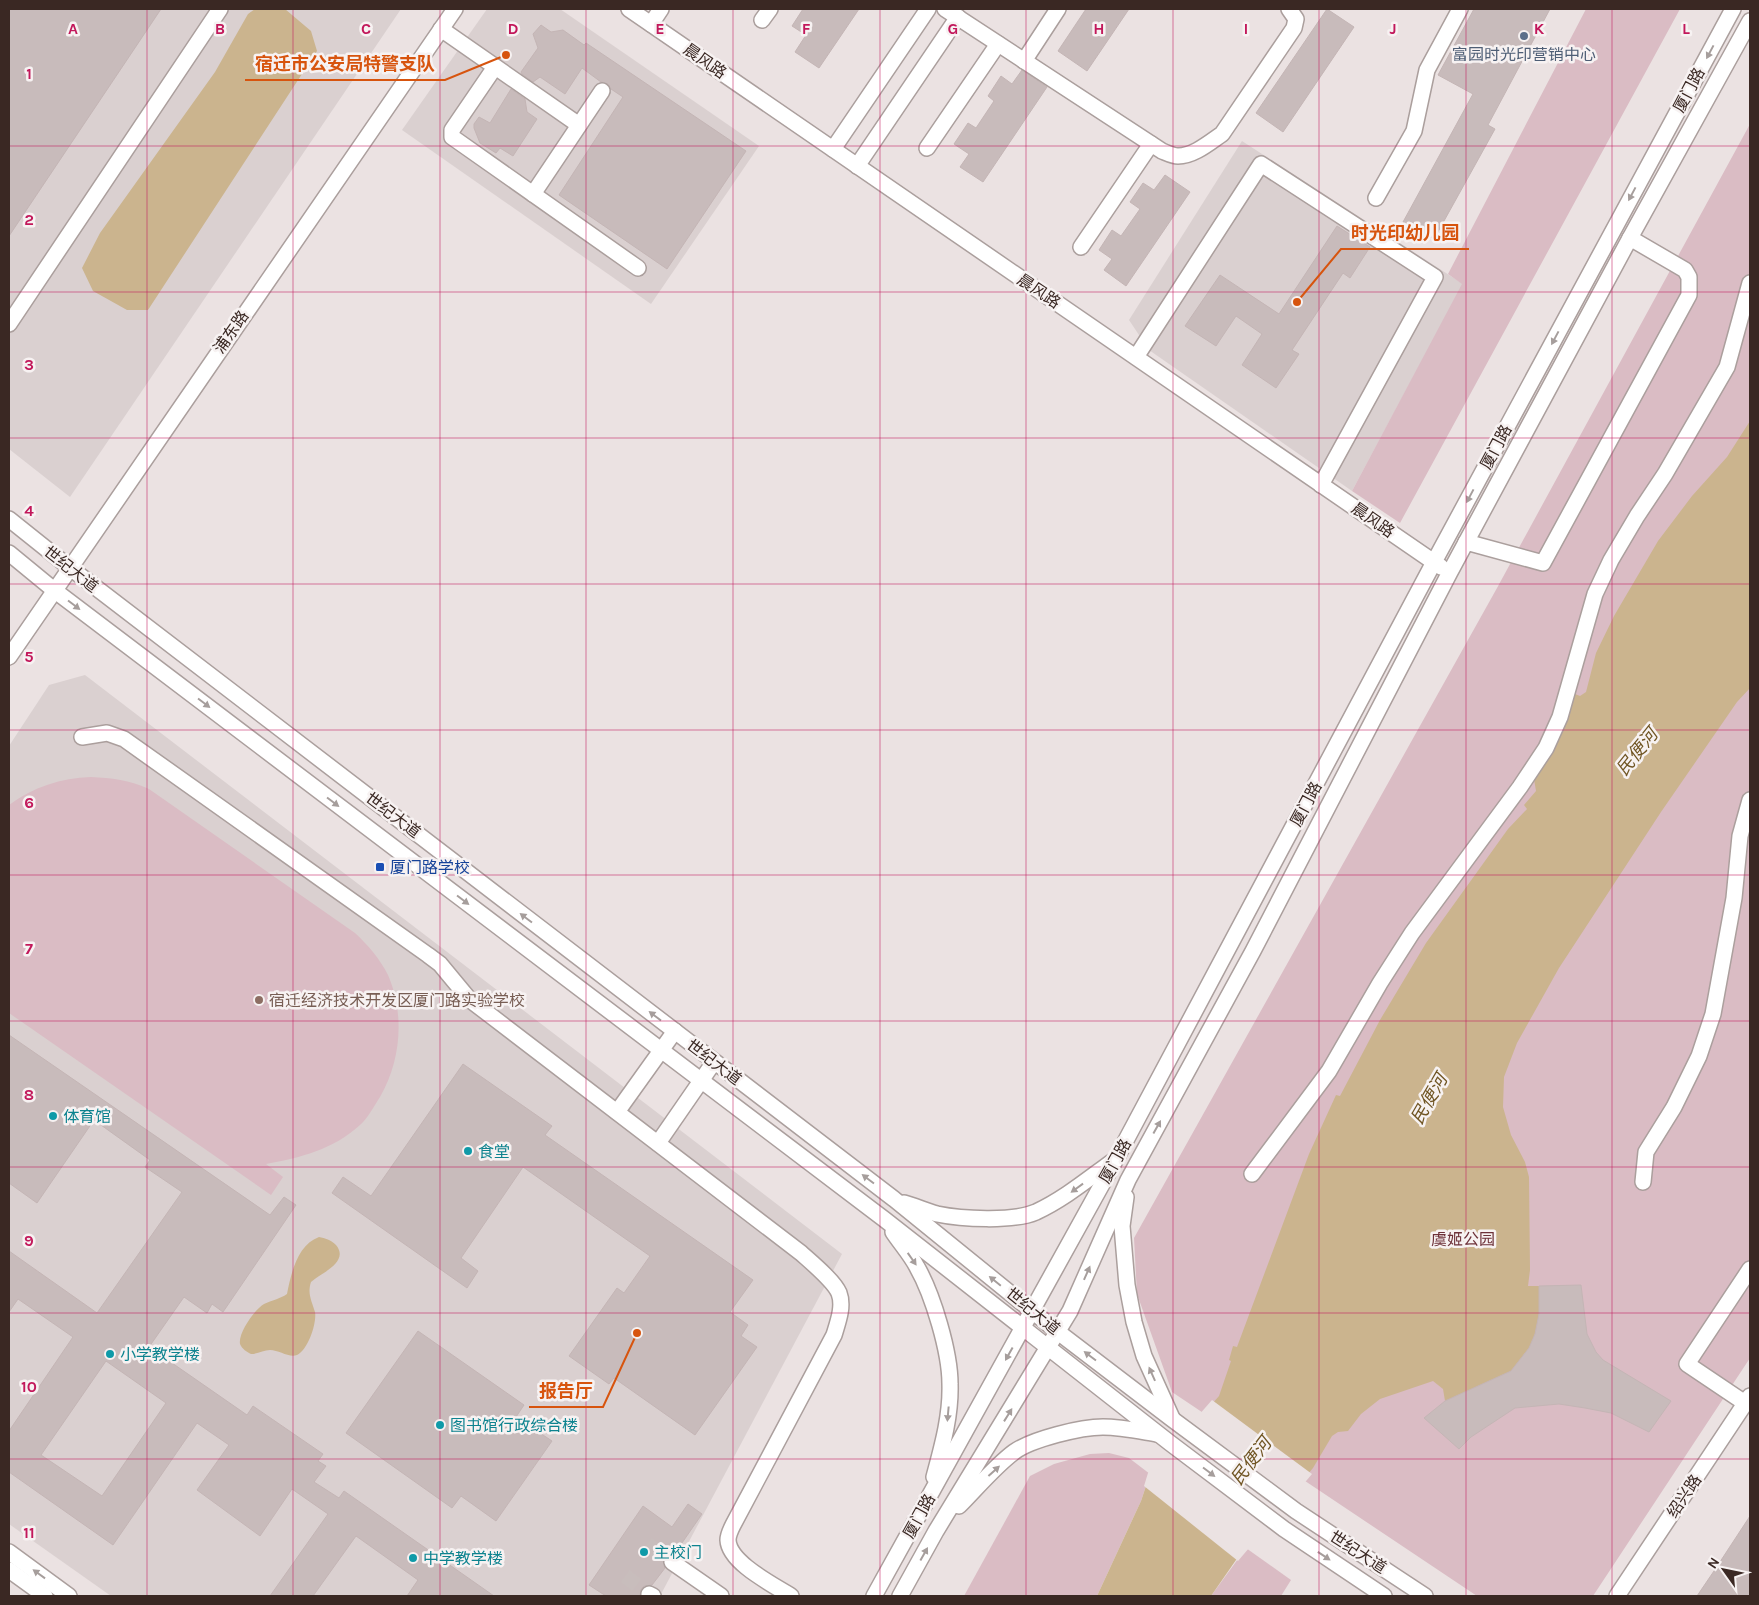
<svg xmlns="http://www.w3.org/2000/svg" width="1759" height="1605" viewBox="0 0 1759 1605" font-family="Karla,'Noto Sans SC',sans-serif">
  <rect width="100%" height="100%" fill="#ebe2e2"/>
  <g fill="#dad0d0">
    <path d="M 9,9 L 401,9 L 70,497 L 9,449 Z"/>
    <path d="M 487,9 L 560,9 L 759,146 L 651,304 L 402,130 Z"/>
    <path d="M 1242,141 L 1463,284 L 1352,491 L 1149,350 L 1129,320 Z"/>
    <path d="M 85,675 L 842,1254 L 660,1596 L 111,1596 L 9,1524 L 9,746 L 49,685 Z"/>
  </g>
  <g fill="#dabcc4">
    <path d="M 1586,9 L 1680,9 L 1400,523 L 1352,491 L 1462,284 L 1448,274 Z"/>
    <path d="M 1750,124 L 1750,1358 L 1593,1596 L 1477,1596 L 1172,1392 L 1137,1294 L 1134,1238 L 1497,588 Z"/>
    <path d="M 91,777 C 111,778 130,780 149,789 L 355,933 C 368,945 380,959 388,975 C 405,1014 401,1061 380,1097 C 374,1106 368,1118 360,1125 C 334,1149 300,1158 266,1164 L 283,1177 L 271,1195 L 9,1013 L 9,805 C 33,787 61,778 91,777 Z"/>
    <path d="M 1109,1453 L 1129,1458 L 1150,1474 L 1141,1501 L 1097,1596 L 964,1596 L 1030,1476 L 1054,1464 L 1090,1454 Z"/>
    <path d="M 1246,1548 L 1291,1580 L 1281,1596 L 1211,1596 Z"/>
  </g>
  <g fill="#cbb48e">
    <path d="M 255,9 L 285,9 L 311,31 L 317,51 L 148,310 L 127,310 L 93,291 L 82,268 L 100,233 L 215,72 L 248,14 Z"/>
    <path d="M 1750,421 L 1750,688 L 1737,702 L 1661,812 L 1559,968 L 1517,1043 L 1504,1077 L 1503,1107 L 1511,1135 L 1525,1162 L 1529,1177 L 1530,1270 L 1528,1286 L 1539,1286 L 1539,1314 L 1535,1334 L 1529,1348 L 1522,1357 L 1511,1371 L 1445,1401 L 1443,1389 L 1433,1381 L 1380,1399 L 1361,1414 L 1348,1431 L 1338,1432 L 1332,1436 L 1313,1468 L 1236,1560 L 1211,1596 L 1097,1596 L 1141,1501 L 1150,1474 L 1219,1396 L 1231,1361 L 1229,1360 L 1233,1346 L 1237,1347 L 1309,1154 L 1336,1095 L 1340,1096 L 1380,1020 L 1426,943 L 1508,829 L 1527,809 L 1524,805 L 1536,791 L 1534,779 L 1561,734 L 1575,694 L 1580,696 L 1586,692 L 1596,653 L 1614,616 L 1658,541 L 1692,496 L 1727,457 Z"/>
    <path d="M 319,1237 C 325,1238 331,1240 336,1245 C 350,1262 321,1273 311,1282 C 307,1294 312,1301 315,1312 C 317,1323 308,1350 297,1355 C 289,1358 279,1350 270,1350 C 264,1350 258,1354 251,1354 C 247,1352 242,1349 240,1344 C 238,1333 255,1309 264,1304 C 272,1300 280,1299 287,1294 C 291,1274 297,1245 319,1237 Z"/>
  </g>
  <path fill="#ebe2e2" d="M 1212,1400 L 1312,1474 L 1238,1561 L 1144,1486 L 1148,1473 Z"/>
  <g fill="#c8bbbb" stroke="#c4b5b5" fill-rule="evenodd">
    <path d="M 9,9 L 161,9 L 9,236 Z"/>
    <path d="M 803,9 L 859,9 L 819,68 L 795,52 L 806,35 L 792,26 Z"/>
    <path d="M 1086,9 L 1129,9 L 1087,71 L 1058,51 Z"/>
    <path d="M 1327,9 L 1354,27 L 1283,132 L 1256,113 Z"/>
    <path d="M 1474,9 L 1550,9 L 1488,125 L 1495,129 L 1434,239 L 1403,222 L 1473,94 L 1438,75 Z"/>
    <path d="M 541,25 L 551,32 L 563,30 L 584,45 L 586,43 L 746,151 L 667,269 L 559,195 L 623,97 L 611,89 L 608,84 L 601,82 L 582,68 L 565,94 L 540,77 L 533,82 L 522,74 L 521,72 L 538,48 L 533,34 Z"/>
    <path d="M 1022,70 L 1047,87 L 983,182 L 960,167 L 969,154 L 954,144 L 968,123 L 976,128 L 994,101 L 988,96 L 1001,76 L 1012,84 Z"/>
    <path d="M 511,89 L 525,99 L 527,112 L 537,119 L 513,156 L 500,148 L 496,153 L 480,143 L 474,128 L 474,124 L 479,117 L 490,123 Z"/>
    <path d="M 1165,175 L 1190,192 L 1126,286 L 1104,270 L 1112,259 L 1099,250 L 1112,230 L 1121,236 L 1140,209 L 1130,202 L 1143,183 L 1154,190 Z"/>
    <path d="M 1337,226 L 1370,247 L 1350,278 L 1343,273 L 1292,350 L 1299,354 L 1276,388 L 1242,365 L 1262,334 L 1236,316 L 1216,346 L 1185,326 L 1220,275 L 1279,314 Z"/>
    <path d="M 9,1035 L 270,1215 L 284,1197 L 296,1205 L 223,1312 L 212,1304 L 207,1313 L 184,1297 L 149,1347 L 247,1415 L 253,1406 L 323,1454 L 318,1461 L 326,1466 L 314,1482 L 339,1498 L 344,1491 L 494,1596 L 407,1596 L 418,1580 L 356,1536 L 313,1596 L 270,1596 L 328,1514 L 292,1489 L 260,1536 L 197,1490 L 229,1445 L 197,1423 L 113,1545 L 9,1472 L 9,1431 L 73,1337 L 18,1299 L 9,1312 L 9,1251 L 97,1313 L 182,1192 L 145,1167 L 150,1160 L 94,1120 L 37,1203 L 9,1183 ZM 106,1361 L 166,1403 L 102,1496 L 41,1455 Z"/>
    <path d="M 463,1064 L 552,1126 L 545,1135 L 753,1280 L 730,1312 L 748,1325 L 741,1336 L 757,1347 L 695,1435 L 614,1378 L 609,1384 L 569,1356 L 617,1288 L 624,1293 L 650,1256 L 523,1167 L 461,1258 L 478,1271 L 467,1288 L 332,1193 L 343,1177 L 371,1196 Z"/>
    <path d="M 1581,1285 L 1587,1334 L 1596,1352 L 1603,1360 L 1671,1401 L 1649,1432 L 1611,1413 L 1585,1408 L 1559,1404 L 1515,1408 L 1471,1437 L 1459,1449 L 1424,1418 L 1445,1401 L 1511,1371 L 1529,1348 L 1535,1334 L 1539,1314 L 1539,1286 Z"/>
    <path d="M 418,1331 L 524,1405 L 516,1417 L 552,1441 L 496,1521 L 461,1496 L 452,1508 L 346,1433 Z"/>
    <path d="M 688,1504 L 702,1514 L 675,1553 L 668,1553 L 665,1556 L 663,1562 L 665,1568 L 652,1585 L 644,1586 L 641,1589 L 640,1596 L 606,1596 L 589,1585 L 643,1506 L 672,1527 Z"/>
    <path d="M 1750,1516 L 1750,1596 L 1697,1596 L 1714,1571 Z"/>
  </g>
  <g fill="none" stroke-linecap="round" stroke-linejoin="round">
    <g stroke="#c8bdbc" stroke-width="15" stroke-dasharray="15 8" stroke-linecap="butt">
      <path d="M 647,1544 L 672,1562"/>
      <path d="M 625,1576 L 649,1594"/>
    </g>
    <g stroke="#ab9f9d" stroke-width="18">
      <g id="minor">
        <path d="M 629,9 L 1441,567"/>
        <path d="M 945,9 L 1162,151 C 1167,153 1173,156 1178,156 C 1194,156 1210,142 1222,134 L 1294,28 L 1296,19 L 1289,9"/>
        <path d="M 762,20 L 770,9"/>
        <path d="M 651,24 L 661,9"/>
        <path d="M 441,29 L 579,125"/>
        <path d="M 1024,61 L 1058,9"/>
        <path d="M 495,67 L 452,130 L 452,137 L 638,268"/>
        <path d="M 927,148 L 998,44"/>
        <path d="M 833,149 L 928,9"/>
        <path d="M 857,166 L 958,17"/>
        <path d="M 533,194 L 602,91"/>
        <path d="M 1376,198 L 1414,131 L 1427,70 L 1460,9"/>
        <path d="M 1081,247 L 1151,144"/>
        <path d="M 9,324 L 220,9"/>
        <path d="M 1136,357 L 1261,164 L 1435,277 L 1321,485"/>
        <path d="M 9,519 L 69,567 L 894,1199 L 1058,1332 L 1172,1419 L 1296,1511 L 1425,1596"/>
        <path d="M 1466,542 L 1543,563 L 1689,295 L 1689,277 L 1685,270 L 1630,238"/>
        <path d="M 9,553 L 54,590 L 884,1219 L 1170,1443 L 1284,1529 L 1384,1596"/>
        <path d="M 9,657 L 455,9"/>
        <path d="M 82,737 L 107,733 L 124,739 L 428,955 L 440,964 L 469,999 L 801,1253 C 811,1262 834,1281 839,1293 C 844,1306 838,1322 834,1335 L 733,1525 C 731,1529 728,1536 728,1540 C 729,1563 774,1585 791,1596"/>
        <path d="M 617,1112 L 675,1031"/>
        <path d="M 658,1143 L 714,1062"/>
        <path d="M 1252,1174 L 1329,1071 L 1380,983 L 1412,933 L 1520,787 L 1546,748 L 1560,717 L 1595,594 L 1611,560 L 1637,516 L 1665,474 L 1727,367 L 1750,283"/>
        <path d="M 1643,1182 L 1646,1152 L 1674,1107 L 1699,1056 L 1713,1014 L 1734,898 L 1740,836 L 1750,800"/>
        <path d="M 1126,1197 L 1122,1226 L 1127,1285 L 1134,1322 L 1144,1356 L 1172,1418"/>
        <path d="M 904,1203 C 915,1206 926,1211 937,1214 C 961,1219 1013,1222 1036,1212 C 1064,1199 1088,1179 1113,1161"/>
        <path d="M 893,1232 C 901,1244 911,1255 917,1267 C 933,1295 950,1352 950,1384 C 951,1416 942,1447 934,1477"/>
        <path d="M 1745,1403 L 1687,1364 L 1750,1269"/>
        <path d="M 959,1506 C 977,1488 994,1467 1014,1452 C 1032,1439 1081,1427 1103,1427 C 1121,1427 1139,1431 1157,1434"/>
        <path d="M 9,1552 L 69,1596"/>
        <path d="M 672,1562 L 721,1596"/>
        <path d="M 9,1570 L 45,1596"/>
        <path d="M 649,1594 L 653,1596"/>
        <path d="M 874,1596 L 1116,1159 L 1434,562 L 1733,9"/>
        <path d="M 900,1596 L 936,1531 L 1070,1311 L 1128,1180 L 1253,951 L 1450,572 L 1630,238 L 1750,21"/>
        <path d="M 1617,1596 L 1750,1396"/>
      </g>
    </g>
    <use href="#minor" stroke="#fff" stroke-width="15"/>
  </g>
  <defs><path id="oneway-solid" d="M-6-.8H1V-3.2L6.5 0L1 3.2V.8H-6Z" transform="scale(1.25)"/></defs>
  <g fill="#a69e9c">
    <use href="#oneway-solid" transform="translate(1710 52) rotate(118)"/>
    <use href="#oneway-solid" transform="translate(1632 194) rotate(118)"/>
    <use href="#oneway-solid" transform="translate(1555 338) rotate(118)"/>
    <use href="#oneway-solid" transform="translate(1470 496) rotate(118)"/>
    <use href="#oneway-solid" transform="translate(74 605) rotate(37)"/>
    <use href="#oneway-solid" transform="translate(204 703) rotate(37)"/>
    <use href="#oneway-solid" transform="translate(333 802) rotate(37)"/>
    <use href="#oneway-solid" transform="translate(463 900) rotate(37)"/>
    <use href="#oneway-solid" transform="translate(526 918) rotate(-143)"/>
    <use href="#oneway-solid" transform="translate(655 1016) rotate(-143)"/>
    <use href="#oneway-solid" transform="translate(1157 1127) rotate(-61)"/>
    <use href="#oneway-solid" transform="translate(868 1179) rotate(-143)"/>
    <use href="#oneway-solid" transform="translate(1077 1188) rotate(144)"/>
    <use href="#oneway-solid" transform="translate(912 1259) rotate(55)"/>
    <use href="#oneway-solid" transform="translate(1087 1273) rotate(-66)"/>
    <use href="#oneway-solid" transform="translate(995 1281) rotate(-141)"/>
    <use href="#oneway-solid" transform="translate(1009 1354) rotate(119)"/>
    <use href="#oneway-solid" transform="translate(1090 1356) rotate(-143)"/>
    <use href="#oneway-solid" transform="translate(1152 1374) rotate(-114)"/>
    <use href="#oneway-solid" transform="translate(948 1414) rotate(95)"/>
    <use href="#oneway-solid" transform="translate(1008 1415) rotate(-58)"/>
    <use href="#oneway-solid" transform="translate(994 1471) rotate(-42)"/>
    <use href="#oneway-solid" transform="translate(1209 1472) rotate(37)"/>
    <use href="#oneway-solid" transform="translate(924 1554) rotate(-61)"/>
    <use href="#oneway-solid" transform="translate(1324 1556) rotate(34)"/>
    <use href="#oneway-solid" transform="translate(39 1574) rotate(-144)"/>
  </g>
  <path fill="none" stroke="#c2185b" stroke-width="1" stroke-opacity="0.55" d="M 147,9 L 147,1596M 293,9 L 293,1596M 440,9 L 440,1596M 586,9 L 586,1596M 733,9 L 733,1596M 880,9 L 880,1596M 1026,9 L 1026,1596M 1173,9 L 1173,1596M 1319,9 L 1319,1596M 1466,9 L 1466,1596M 1612,9 L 1612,1596M 9,146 L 1750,146M 9,292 L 1750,292M 9,438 L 1750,438M 9,584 L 1750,584M 9,730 L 1750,730M 9,875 L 1750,875M 9,1021 L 1750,1021M 9,1167 L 1750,1167M 9,1313 L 1750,1313M 9,1459 L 1750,1459"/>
  <circle fill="#5c6f8a" stroke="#f7f2f2" stroke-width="2" cx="1524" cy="36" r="5"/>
  <rect fill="#1a4fb4" stroke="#f7f2f2" stroke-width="2" x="375" y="862" width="10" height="10" rx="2.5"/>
  <circle fill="#8d6e63" stroke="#f7f2f2" stroke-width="2" cx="259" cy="1000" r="5"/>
  <g fill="#0f9aa8" stroke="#f7f2f2" stroke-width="2">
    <circle cx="53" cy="1116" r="5"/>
    <circle cx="468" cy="1151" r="5"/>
    <circle cx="110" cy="1354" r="5"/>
    <circle cx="440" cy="1425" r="5"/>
    <circle cx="644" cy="1552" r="5"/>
    <circle cx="413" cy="1558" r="5"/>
  </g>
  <g text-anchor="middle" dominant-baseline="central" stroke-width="5" stroke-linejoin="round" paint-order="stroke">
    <g font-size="16" fill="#4e5e75" stroke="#f7f2f2">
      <text x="1524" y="54">富园时光印营销中心</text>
    </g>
    <g font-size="16" fill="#3a2823" stroke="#f7f2f2">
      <text transform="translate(705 61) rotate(35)">晨风路</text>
      <text transform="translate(1689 90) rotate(-62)">厦门路</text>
      <text transform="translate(1039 291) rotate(34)">晨风路</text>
      <text transform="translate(231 332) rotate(-55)">浦东路</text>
      <text transform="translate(1496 447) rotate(-62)">厦门路</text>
      <text transform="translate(1373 520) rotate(35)">晨风路</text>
      <text transform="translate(71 569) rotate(38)">世纪大道</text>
      <text transform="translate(1306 804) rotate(-62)">厦门路</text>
      <text transform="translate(393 815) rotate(37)">世纪大道</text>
      <text transform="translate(714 1062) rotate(37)">世纪大道</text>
      <text transform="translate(1115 1161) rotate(-61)">厦门路</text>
      <text transform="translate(1033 1311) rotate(39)">世纪大道</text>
      <text transform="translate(1684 1496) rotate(-56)">绍兴路</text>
      <text transform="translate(919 1516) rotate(-61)">厦门路</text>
      <text transform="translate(1358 1552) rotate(33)">世纪大道</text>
    </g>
    <g font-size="16" fill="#164399" stroke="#f7f2f2" text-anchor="start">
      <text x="390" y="867">厦门路学校</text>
    </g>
    <g font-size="16" fill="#785e54" stroke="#f7f2f2" text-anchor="start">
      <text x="269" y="1000">宿迁经济技术开发区厦门路实验学校</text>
    </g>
    <g font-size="16" fill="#0d838f" stroke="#f7f2f2" text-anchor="start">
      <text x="63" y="1116">体育馆</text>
      <text x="478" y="1151">食堂</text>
      <text x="120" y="1354">小学教学楼</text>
      <text x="450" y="1425">图书馆行政综合楼</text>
      <text x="654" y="1552">主校门</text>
      <text x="423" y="1558">中学教学楼</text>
    </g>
    <g font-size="16" fill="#6d3139" stroke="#f7f2f2">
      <text x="1463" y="1239">虞姬公园</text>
    </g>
    <g font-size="18" font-style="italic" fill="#705523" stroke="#f7f2f2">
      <text transform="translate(1637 752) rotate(-51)">民便河</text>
      <text transform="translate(1429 1099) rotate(-60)">民便河</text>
      <text transform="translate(1251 1461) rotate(-53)">民便河</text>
    </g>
  </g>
  <g font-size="16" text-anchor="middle" font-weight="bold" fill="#c2185b" stroke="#f7f2f2" stroke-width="5" stroke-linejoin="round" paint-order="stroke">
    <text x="73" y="34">A</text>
    <text x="220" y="34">B</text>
    <text x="366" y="34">C</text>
    <text x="513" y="34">D</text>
    <text x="660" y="34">E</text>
    <text x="806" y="34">F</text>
    <text x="953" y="34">G</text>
    <text x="1099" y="34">H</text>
    <text x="1246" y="34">I</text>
    <text x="1393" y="34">J</text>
    <text x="1539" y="34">K</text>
    <text x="1686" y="34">L</text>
    <text x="29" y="79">1</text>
    <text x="29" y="225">2</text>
    <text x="29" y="370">3</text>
    <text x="29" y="516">4</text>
    <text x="29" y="662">5</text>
    <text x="29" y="808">6</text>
    <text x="29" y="954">7</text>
    <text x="29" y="1100">8</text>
    <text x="29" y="1246">9</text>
    <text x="29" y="1392">10</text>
    <text x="29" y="1538">11</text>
  </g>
  <path fill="none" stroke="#d7540e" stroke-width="2" d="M506 55L445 80H245M1297 302L1341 249H1469M637 1333L603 1407H529"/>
  <g fill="#d7540e" stroke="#f7f2f2" stroke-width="2">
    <circle cx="506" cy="55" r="5"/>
    <circle cx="1297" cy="302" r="5"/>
    <circle cx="637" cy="1333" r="5"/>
  </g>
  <g font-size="18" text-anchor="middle" font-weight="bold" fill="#d7540e" stroke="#f7f2f2" stroke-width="5" stroke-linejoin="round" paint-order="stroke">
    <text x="345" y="70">宿迁市公安局特警支队</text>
    <text x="1405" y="239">时光印幼儿园</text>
    <text x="566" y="1397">报告厅</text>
  </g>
  <rect width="1759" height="1605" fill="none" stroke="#3a2823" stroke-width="20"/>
  <g transform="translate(1724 1570) rotate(303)" stroke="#f7f2f2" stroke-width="4" paint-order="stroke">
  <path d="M0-4L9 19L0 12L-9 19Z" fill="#3a2823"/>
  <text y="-8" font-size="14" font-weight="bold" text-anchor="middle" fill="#3a2823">N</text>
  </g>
</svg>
